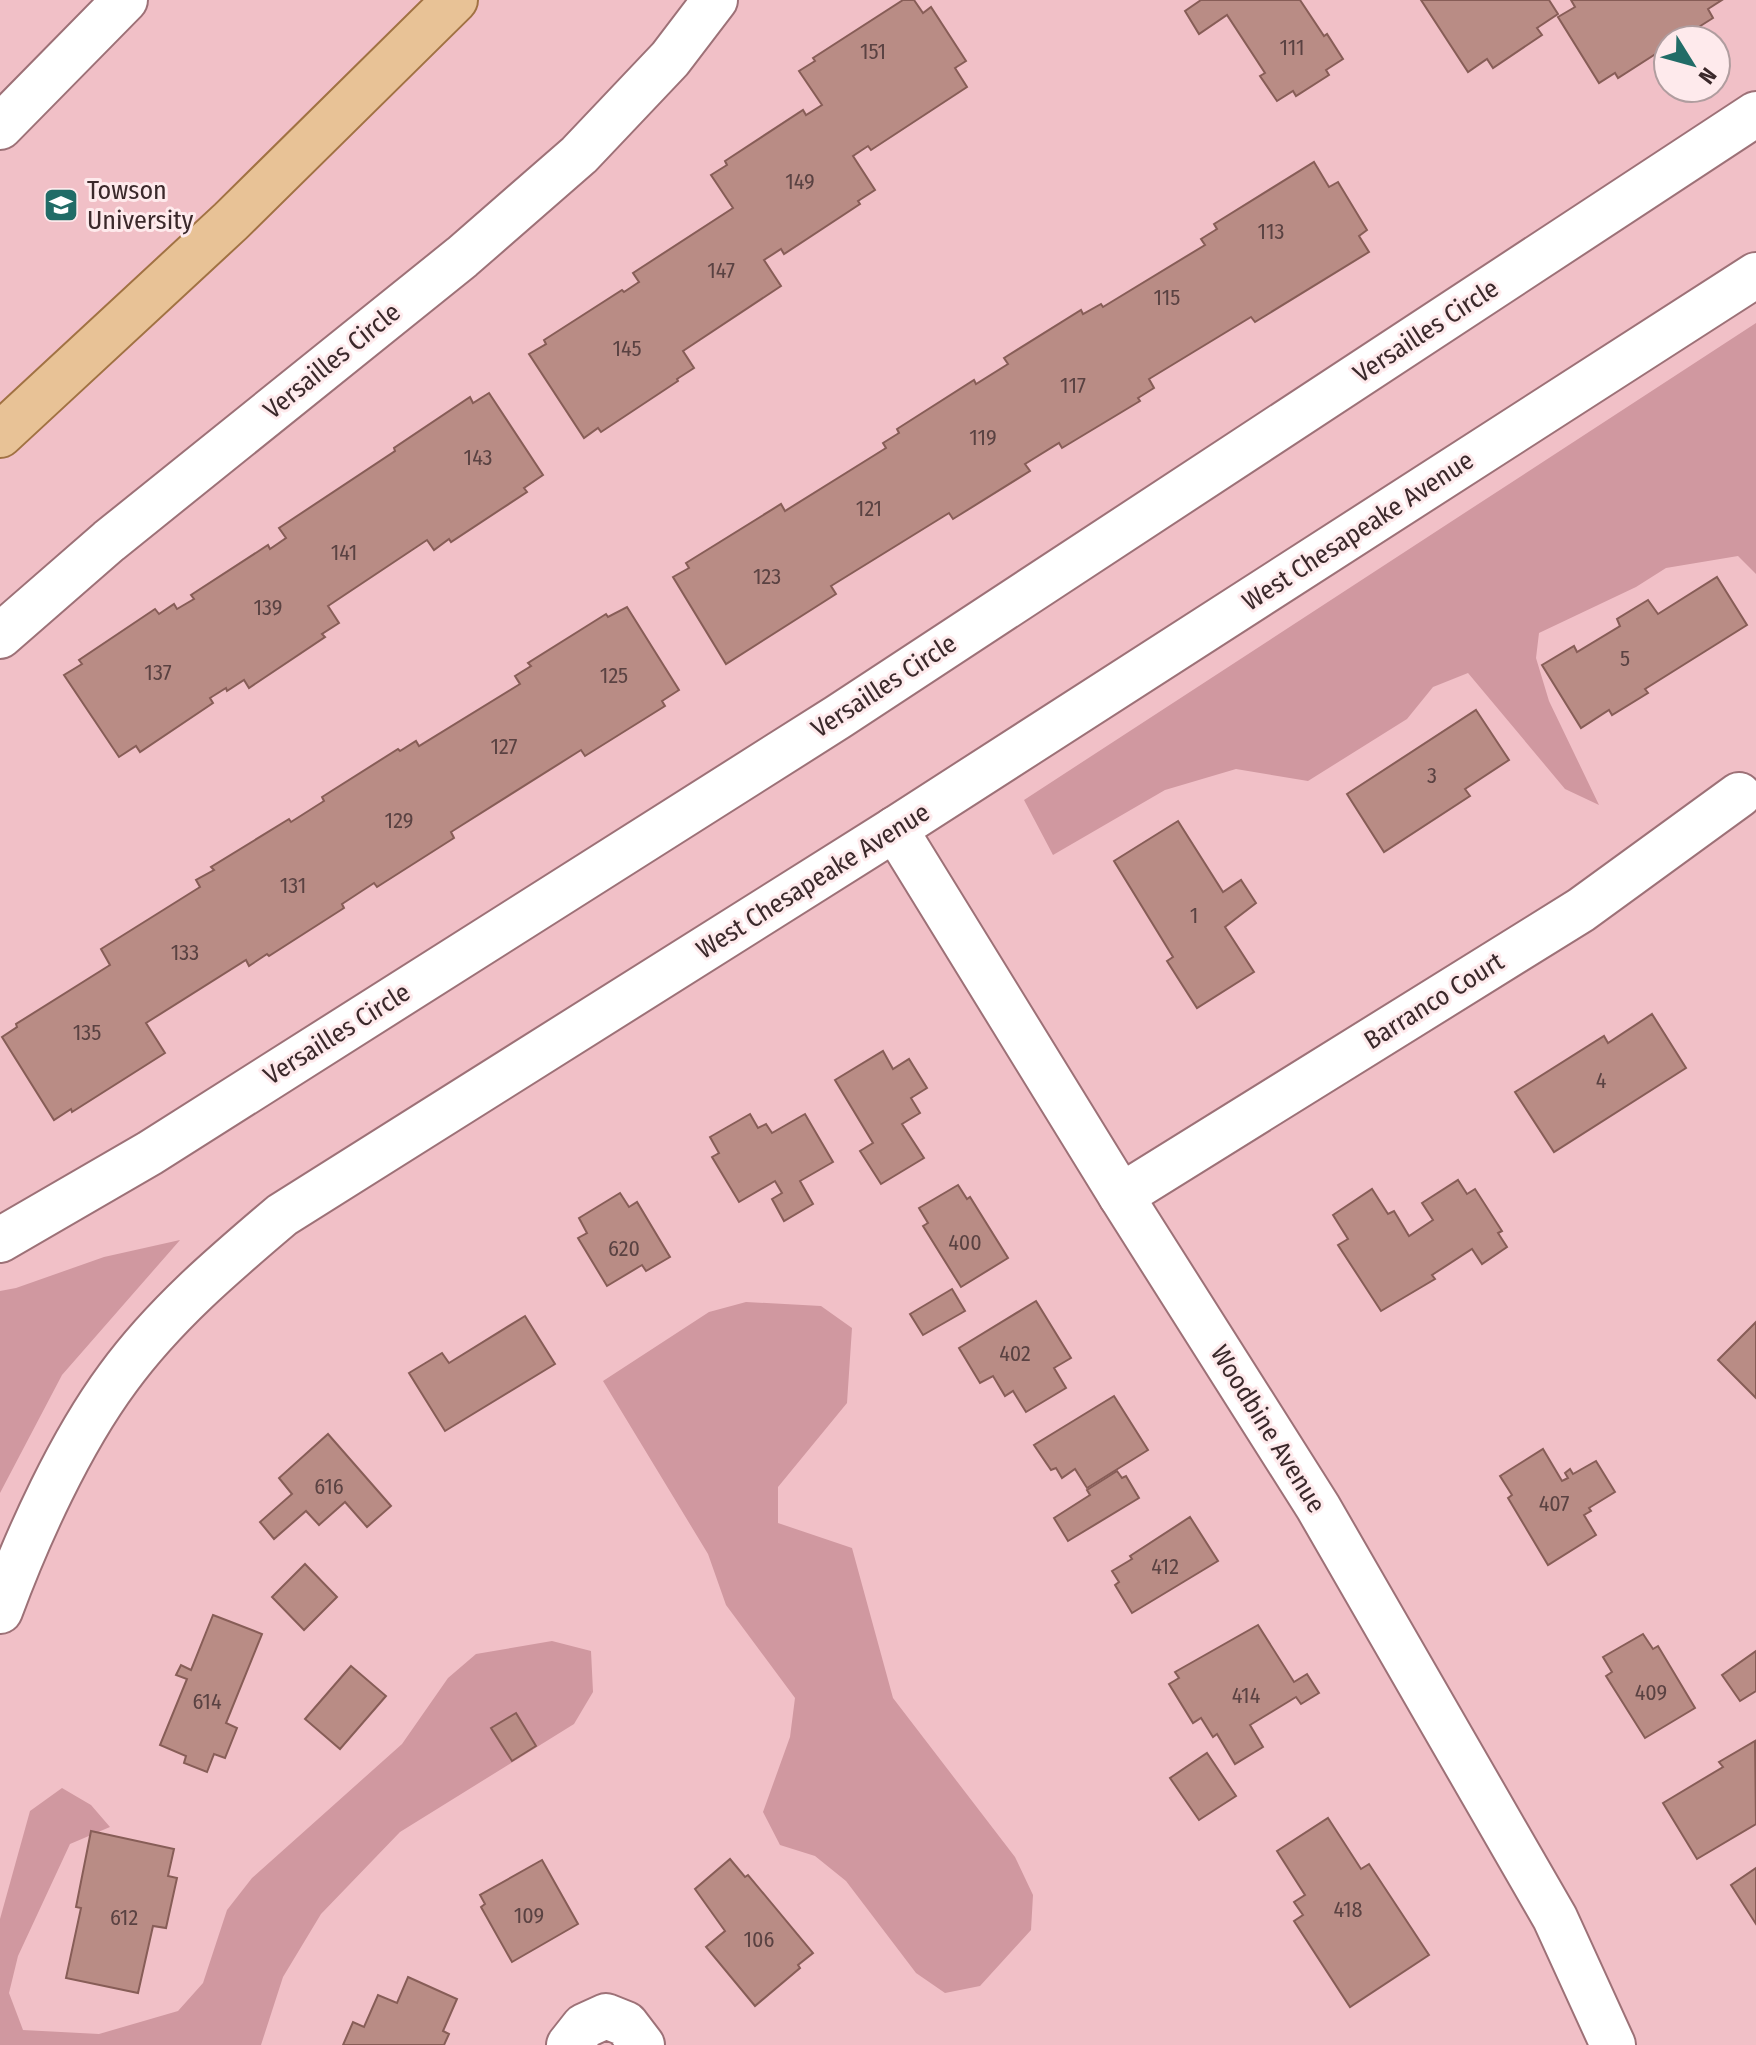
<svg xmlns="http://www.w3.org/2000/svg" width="1756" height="2045" viewBox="0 0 1756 2045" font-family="'Fira Sans Condensed',sans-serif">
  <rect width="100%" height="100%" fill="#f1c0c7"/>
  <g fill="#d098a0">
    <path d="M 1756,323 L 1756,574 L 1738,556 L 1666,568 L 1636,587 L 1539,633 L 1536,658 L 1549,701 L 1599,805 L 1565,789 L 1468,673 L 1433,687 L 1407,719 L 1308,781 L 1236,769 L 1165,790 L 1053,855 L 1024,800 Z"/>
    <path d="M 180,1240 L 62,1375 L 0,1493 L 0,1291 L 16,1288 L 104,1257 Z"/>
    <path d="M 746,1302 L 821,1306 L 852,1328 L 847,1403 L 778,1487 L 778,1523 L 852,1548 L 893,1698 L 1015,1857 L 1033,1895 L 1031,1930 L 980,1986 L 945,1993 L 916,1973 L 846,1881 L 815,1856 L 780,1845 L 763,1812 L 790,1737 L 795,1698 L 726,1605 L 708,1554 L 603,1381 L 709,1312 Z"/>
    <path d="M 552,1641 L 591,1651 L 593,1692 L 574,1724 L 400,1832 L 321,1914 L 283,1977 L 261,2045 L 0,2045 L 0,1919 L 30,1811 L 62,1788 L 91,1805 L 110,1827 L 70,1844 L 18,1956 L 9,1993 L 23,2030 L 99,2034 L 178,2011 L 203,1983 L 227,1910 L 252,1878 L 402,1744 L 448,1678 L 476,1654 Z"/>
  </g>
  <g fill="#b98c85" stroke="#875d57" stroke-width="2">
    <path d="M 903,0 L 914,0 L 923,13 L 931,7 L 966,61 L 955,68 L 967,87 L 871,150 L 868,146 L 853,156 L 875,190 L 858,201 L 860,204 L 784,254 L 781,249 L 764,260 L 781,286 L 683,351 L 694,368 L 677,379 L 678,381 L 601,432 L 598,428 L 584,438 L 529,354 L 546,344 L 544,340 L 622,290 L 624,292 L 639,282 L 633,273 L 733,208 L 711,175 L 727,165 L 725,161 L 803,110 L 806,115 L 822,105 L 799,71 L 815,61 L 813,58 Z"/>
    <path d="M 1201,0 L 1300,0 L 1324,36 L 1327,34 L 1343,59 L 1326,70 L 1329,75 L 1296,96 L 1293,91 L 1277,101 L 1260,76 L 1265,73 L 1227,15 L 1199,34 L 1185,11 Z"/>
    <path d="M 1421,0 L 1549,0 L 1558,14 L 1537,28 L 1542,35 L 1493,68 L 1487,59 L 1468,72 Z"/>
    <path d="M 1571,0 L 1722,0 L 1708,9 L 1713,18 L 1678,40 L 1668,40 L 1668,46 L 1618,78 L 1615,73 L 1599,83 L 1558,17 L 1575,7 Z"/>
    <path d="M 1314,162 L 1329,187 L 1338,182 L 1367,230 L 1359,236 L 1369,252 L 1255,322 L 1251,317 L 1149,379 L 1154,388 L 1138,398 L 1140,401 L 1062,448 L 1059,443 L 1025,464 L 1030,471 L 953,519 L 949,513 L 831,586 L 836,594 L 726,664 L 673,577 L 689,568 L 686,563 L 781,504 L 785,511 L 886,448 L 883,443 L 899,433 L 897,429 L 974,380 L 976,384 L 1008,364 L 1004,358 L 1081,310 L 1083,314 L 1101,304 L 1103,307 L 1205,245 L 1201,239 L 1217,229 L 1214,224 Z"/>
    <path d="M 489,393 L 543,475 L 524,488 L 527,492 L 451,542 L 449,539 L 434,550 L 427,540 L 328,606 L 339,623 L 322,634 L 325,637 L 249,688 L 244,680 L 227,691 L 226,688 L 210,698 L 213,703 L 140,752 L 136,746 L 119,757 L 64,675 L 82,664 L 79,660 L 155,609 L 159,614 L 174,604 L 177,609 L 194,599 L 191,595 L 268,545 L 270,549 L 286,538 L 279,528 L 395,451 L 394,448 L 470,397 L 473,403 Z"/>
    <path d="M 1717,577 L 1747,625 L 1645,689 L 1648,693 L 1612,715 L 1609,710 L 1581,728 L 1542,665 L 1574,646 L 1577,652 L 1620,626 L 1617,619 L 1648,600 L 1658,614 Z"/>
    <path d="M 627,607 L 679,690 L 662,701 L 665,706 L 585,756 L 581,750 L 451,832 L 454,838 L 377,887 L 374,883 L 342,904 L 344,908 L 269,956 L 267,954 L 249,966 L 246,960 L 146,1023 L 165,1053 L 72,1112 L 71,1109 L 54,1120 L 2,1037 L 17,1027 L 16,1024 L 110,965 L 101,949 L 200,887 L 196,880 L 214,870 L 211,867 L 289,819 L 291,822 L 324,801 L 322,797 L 398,749 L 400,751 L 416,741 L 419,746 L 520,684 L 515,676 L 531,666 L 528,663 L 606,614 L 608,617 Z"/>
    <path d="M 1476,710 L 1509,760 L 1465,789 L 1470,796 L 1384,852 L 1347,794 Z"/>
    <path d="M 1178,821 L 1223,892 L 1241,880 L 1256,903 L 1225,927 L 1254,972 L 1197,1008 L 1167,961 L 1173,957 L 1114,861 Z"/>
    <path d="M 1652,1014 L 1686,1068 L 1554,1152 L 1515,1092 L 1604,1036 L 1608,1043 Z"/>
    <path d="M 883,1051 L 893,1069 L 909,1059 L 927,1088 L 911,1098 L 920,1113 L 902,1124 L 924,1158 L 881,1184 L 860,1151 L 873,1143 L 835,1080 Z"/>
    <path d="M 750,1114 L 758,1128 L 766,1124 L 772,1133 L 805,1114 L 833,1162 L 800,1181 L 813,1204 L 784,1221 L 772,1199 L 782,1193 L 775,1181 L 739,1202 L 712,1157 L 719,1153 L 710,1137 Z"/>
    <path d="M 1458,1180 L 1467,1194 L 1475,1189 L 1502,1231 L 1498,1233 L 1507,1247 L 1482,1264 L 1472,1249 L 1432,1275 L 1435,1279 L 1381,1311 L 1338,1245 L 1348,1239 L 1333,1215 L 1372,1189 L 1388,1214 L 1394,1211 L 1409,1236 L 1433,1220 L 1422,1203 Z"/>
    <path d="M 958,1185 L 967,1199 L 970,1197 L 1008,1258 L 961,1287 L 923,1226 L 928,1223 L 919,1208 Z"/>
    <path d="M 620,1193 L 629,1207 L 637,1202 L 670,1257 L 646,1271 L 642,1265 L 607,1286 L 578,1238 L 587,1233 L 579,1218 Z"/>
    <path d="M 952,1289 L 965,1311 L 923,1335 L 910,1314 Z"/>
    <path d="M 1036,1301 L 1071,1358 L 1054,1368 L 1066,1388 L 1026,1412 L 1013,1391 L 1005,1396 L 993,1376 L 980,1383 L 959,1348 Z"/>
    <path d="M 525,1316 L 555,1364 L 445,1431 L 409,1373 L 442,1353 L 449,1363 Z"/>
    <path d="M 1756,1322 L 1756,1398 L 1718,1360 Z"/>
    <path d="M 1114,1396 L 1148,1450 L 1087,1488 L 1075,1469 L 1062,1478 L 1056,1468 L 1051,1470 L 1034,1445 Z"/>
    <path d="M 328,1434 L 391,1506 L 367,1527 L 345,1502 L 319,1525 L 306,1511 L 274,1539 L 260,1522 L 292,1494 L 279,1478 Z"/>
    <path d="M 1543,1449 L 1562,1481 L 1568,1478 L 1565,1473 L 1570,1469 L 1573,1474 L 1596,1461 L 1615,1492 L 1589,1508 L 1591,1511 L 1584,1515 L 1596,1535 L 1548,1565 L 1508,1498 L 1512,1495 L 1500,1476 Z"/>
    <path d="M 1117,1471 L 1122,1478 L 1126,1476 L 1139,1498 L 1068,1541 L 1054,1518 L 1090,1495 L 1087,1490 Z"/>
    <path d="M 1190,1517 L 1218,1561 L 1132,1613 L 1115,1585 L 1119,1582 L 1112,1571 L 1132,1559 L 1130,1556 Z"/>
    <path d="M 305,1564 L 337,1597 L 304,1630 L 272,1597 Z"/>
    <path d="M 213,1615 L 262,1634 L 226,1723 L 237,1728 L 225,1758 L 214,1754 L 207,1772 L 184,1763 L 186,1756 L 160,1745 L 187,1679 L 176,1675 L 181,1665 L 191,1670 Z"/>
    <path d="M 1258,1625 L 1294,1682 L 1307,1674 L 1319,1693 L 1301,1704 L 1296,1697 L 1250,1725 L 1263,1747 L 1235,1764 L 1217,1734 L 1213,1737 L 1201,1718 L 1193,1723 L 1169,1684 L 1179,1678 L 1175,1672 Z"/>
    <path d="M 1643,1634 L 1653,1649 L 1658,1646 L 1695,1708 L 1645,1738 L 1606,1676 L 1612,1672 L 1603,1657 Z"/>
    <path d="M 1756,1651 L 1756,1691 L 1740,1701 L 1722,1675 Z"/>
    <path d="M 351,1666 L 386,1696 L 340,1749 L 305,1719 Z"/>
    <path d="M 516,1713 L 536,1746 L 512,1761 L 491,1728 Z"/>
    <path d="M 1755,1741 L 1756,1824 L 1697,1859 L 1663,1803 L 1723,1767 L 1719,1762 Z"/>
    <path d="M 1207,1753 L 1236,1796 L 1199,1820 L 1170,1778 Z"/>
    <path d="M 1328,1818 L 1361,1869 L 1369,1864 L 1429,1955 L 1350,2007 L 1294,1921 L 1303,1915 L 1294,1902 L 1305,1895 L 1277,1851 Z"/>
    <path d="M 91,1831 L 174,1849 L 168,1876 L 177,1878 L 166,1928 L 153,1926 L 138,1993 L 66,1978 L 81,1908 L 76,1907 Z"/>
    <path d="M 730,1859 L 745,1877 L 748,1875 L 813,1953 L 798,1965 L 800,1968 L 755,2006 L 706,1947 L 725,1931 L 695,1889 Z"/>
    <path d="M 542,1860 L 578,1924 L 512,1962 L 481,1907 L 485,1904 L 480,1895 Z"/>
    <path d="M 1756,1868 L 1756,1924 L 1731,1885 Z"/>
    <path d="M 408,1977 L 457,1999 L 443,2031 L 449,2034 L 444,2045 L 343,2045 L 353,2022 L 364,2027 L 378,1995 L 397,2003 Z"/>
  </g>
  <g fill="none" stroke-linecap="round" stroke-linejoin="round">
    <g stroke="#9d7177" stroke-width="48">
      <g id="minor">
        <path d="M 0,127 L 125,0"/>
        <path d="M 0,636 L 109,541 L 462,257 L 579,155 L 670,59 L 715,0"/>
        <path d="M 895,829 L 1121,1196 L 1318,1507 L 1555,1918 L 1613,2045"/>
        <path d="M 1121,1196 L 1581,910 L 1739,795"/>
        <path d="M 0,1240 L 150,1153 L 838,717 L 1756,114"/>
        <path d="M 0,1611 C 28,1535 70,1443 118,1378 C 164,1315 223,1265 282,1215 L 895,829 L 1756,275"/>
        <path d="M 569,2045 L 584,2026 L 606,2016 L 626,2024 L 642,2045"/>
      </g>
    </g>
    <g stroke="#a17243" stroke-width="48">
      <path id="major" d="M 0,435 L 231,221 L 455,0"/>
    </g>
    <use href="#minor" stroke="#fff" stroke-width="44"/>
    <use href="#major" stroke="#e8c296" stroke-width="44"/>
  </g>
  <defs>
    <g id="university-square" transform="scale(1.8)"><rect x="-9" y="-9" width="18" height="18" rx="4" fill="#216c67" stroke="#feeaec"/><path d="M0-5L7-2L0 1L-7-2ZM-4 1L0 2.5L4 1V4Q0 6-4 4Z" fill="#fff"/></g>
  </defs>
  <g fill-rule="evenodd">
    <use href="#university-square" x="61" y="205"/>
  </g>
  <g text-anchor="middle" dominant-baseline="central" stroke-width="6" stroke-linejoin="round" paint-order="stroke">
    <g font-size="22" fill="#5a4242">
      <text x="1292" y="47">111</text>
      <text x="873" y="51">151</text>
      <text x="800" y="181">149</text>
      <text x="1271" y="231">113</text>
      <text x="721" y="270">147</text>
      <text x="1167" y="297">115</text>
      <text x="627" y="348">145</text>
      <text x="1073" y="385">117</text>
      <text x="983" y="437">119</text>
      <text x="478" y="457">143</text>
      <text x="869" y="508">121</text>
      <text x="344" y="552">141</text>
      <text x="767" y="576">123</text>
      <text x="268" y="607">139</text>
      <text x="1625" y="658">5</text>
      <text x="158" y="672">137</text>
      <text x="614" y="675">125</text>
      <text x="504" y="746">127</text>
      <text x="1432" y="775">3</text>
      <text x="399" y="820">129</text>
      <text x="293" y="885">131</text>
      <text x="1194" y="915">1</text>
      <text x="185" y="952">133</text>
      <text x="87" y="1032">135</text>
      <text x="1601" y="1080">4</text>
      <text x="965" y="1242">400</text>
      <text x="624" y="1248">620</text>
      <text x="1015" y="1353">402</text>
      <text x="329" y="1486">616</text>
      <text x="1554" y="1503">407</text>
      <text x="1165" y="1566">412</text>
      <text x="1651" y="1692">409</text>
      <text x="1246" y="1695">414</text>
      <text x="207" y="1701">614</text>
      <text x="1348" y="1909">418</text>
      <text x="529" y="1915">109</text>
      <text x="124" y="1917">612</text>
      <text x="759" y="1939">106</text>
    </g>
    <g font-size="26" fill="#3b292b" stroke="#feeaec" text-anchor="start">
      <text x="87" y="190">Towson<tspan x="87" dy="30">University</tspan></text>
    </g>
    <g font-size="26" fill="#3b292b" stroke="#feeaec">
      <text transform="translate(1426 331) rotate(-33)">Versailles Circle</text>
      <text transform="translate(332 361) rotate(-39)">Versailles Circle</text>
      <text transform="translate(1358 531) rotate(-33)">West Chesapeake Avenue</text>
      <text transform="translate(884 686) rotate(-33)">Versailles Circle</text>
      <text transform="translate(813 881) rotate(-32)">West Chesapeake Avenue</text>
      <text transform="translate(1434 1001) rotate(-32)">Barranco Court</text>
      <text transform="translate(337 1034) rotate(-32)">Versailles Circle</text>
      <text transform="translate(1268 1429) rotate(58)">Woodbine Avenue</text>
    </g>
  </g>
  <g transform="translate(1692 64) rotate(127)"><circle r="38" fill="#feeaec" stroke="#b09d9f" stroke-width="2"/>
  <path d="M0-6L14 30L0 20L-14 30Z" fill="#216c67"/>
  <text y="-12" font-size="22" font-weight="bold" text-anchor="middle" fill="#3b292b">N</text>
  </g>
</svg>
